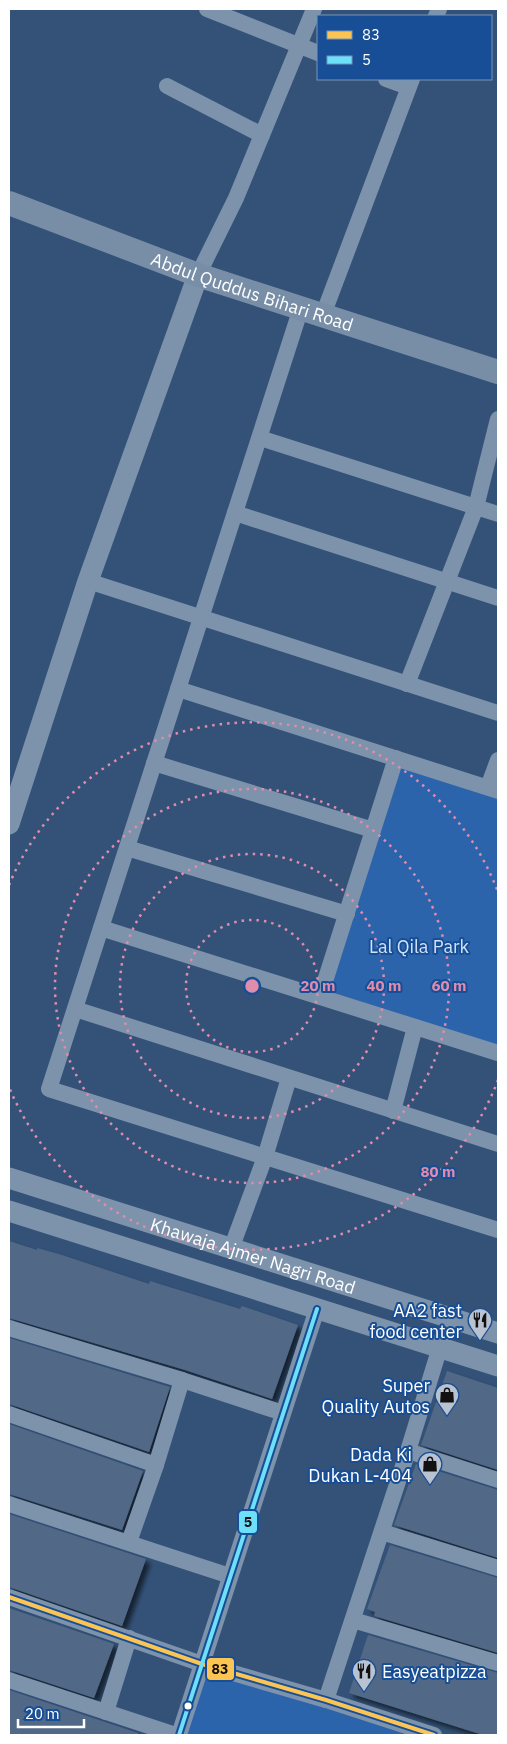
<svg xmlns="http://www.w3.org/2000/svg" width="507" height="1744" viewBox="0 0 507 1744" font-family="'IBM Plex Sans',sans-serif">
  <defs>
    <filter id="shadow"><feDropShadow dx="4.5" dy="4.5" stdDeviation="2.5" flood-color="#0009"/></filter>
  </defs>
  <rect width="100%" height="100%" fill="#345278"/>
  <g fill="#2c64ab">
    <path d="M 396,758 L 498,791 L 498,1053 L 320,997 Z"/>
    <path d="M 202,1664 L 432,1735 L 179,1735 Z"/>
  </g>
  <g fill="#516987" filter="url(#shadow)">
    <path d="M 9,1241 L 37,1250 L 37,1248 L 62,1255 L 149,1284 L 150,1281 L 240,1309 L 242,1306 L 298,1325 L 272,1399 L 185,1370 L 9,1318 Z"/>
    <path d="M 9,1338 L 170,1387 L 149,1452 L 9,1404 Z"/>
    <path d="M 447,1371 L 498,1388 L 498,1470 L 421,1445 Z"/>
    <path d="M 9,1424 L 143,1471 L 122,1530 L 9,1494 Z"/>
    <path d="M 416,1464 L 498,1490 L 498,1558 L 394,1525 Z"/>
    <path d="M 9,1514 L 146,1559 L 122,1626 L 9,1587 Z"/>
    <path d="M 390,1545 L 498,1578 L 498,1653 L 374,1616 L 375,1612 L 367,1609 Z"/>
    <path d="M 9,1608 L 114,1644 L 94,1698 L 9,1670 Z"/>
    <path d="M 368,1635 L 498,1673 L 498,1735 L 483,1735 L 349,1693 Z"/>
    <path d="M 9,1690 L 138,1733 L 138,1735 L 9,1735 Z"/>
  </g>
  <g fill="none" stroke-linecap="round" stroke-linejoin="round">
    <g stroke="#7d92ab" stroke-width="16">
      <path d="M 207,9 L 318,53"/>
      <path d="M 436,16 L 439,9"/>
      <path d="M 386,79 L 408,87"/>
      <path d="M 167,86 L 262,135"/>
      <path d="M 198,275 L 236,198 L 314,9"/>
      <path d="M 301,308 L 49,1089 L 498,1230"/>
      <path d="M 323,315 L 412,79"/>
      <path d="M 260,438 L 498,514"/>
      <path d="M 235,513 L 498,598"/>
      <path d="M 88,581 L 498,713"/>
      <path d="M 407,684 L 476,507 L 498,419"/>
      <path d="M 178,689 L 498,791"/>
      <path d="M 154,763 L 373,830"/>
      <path d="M 488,787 L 498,760"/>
      <path d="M 127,848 L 347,914"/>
      <path d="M 101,928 L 498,1053"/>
      <path d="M 320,997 L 396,758"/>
      <path d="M 75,1009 L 498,1144"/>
      <path d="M 393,1111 L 415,1027"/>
      <path d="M 231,1249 L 265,1157 L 289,1078"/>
      <path d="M 9,1328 L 182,1380 L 283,1413"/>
      <path d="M 9,1414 L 156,1465"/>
      <path d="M 408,1451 L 498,1480"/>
      <path d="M 9,1504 L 230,1576"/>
      <path d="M 382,1532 L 498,1568"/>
      <path d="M 129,1542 L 156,1465 L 182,1380"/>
      <path d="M 9,1597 L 202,1664 L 326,1700 L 434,1735"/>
      <path d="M 353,1620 L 498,1663"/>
      <path d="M 9,1680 L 176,1735"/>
      <path d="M 326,1700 L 408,1451 L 440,1347"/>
      <path d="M 106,1712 L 129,1638"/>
      <path d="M 179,1735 L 317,1309"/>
    </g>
    <g stroke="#7d92ab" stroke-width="21">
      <path d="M 9,824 L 88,581 L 198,275"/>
      <path id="s1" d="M 9,1178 L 498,1333"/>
      <path d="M 9,1211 L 498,1366"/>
    </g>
    <path stroke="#788ea7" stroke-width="24" id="s2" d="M 9,203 L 198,275 L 498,372"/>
    <g stroke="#174e95" stroke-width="8">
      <path id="bus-1" d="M 9,1597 L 202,1664 L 326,1700 L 434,1735"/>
    </g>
    <g stroke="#174e95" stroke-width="8">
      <path id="bus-2" d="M 179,1735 L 317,1309"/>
    </g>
    <use href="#bus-1" stroke="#fcc553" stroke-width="4"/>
    <use href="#bus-2" stroke="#6ddff8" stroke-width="4"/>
  </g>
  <g fill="none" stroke="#e08cad" stroke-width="2.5" stroke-dasharray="2.5 5">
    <circle cx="252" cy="986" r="66"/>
    <circle cx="252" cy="986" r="132"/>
    <circle cx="252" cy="986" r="197"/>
    <path d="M498 1080A263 263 0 0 1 9 1087M9 885A263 263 0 0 1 498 892"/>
  </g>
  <defs>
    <g id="restaurant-pin" transform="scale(1.25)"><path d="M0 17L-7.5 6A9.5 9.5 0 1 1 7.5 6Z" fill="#b8c2d0" stroke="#174e95"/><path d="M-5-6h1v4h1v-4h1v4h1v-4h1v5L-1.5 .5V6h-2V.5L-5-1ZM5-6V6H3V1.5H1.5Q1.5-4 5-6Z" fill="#111"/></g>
    <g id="shop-pin" transform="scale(1.25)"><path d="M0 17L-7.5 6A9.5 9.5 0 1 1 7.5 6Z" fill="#b8c2d0" stroke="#174e95"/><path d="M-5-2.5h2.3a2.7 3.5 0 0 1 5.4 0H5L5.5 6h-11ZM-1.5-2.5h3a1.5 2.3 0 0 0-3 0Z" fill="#111"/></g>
  </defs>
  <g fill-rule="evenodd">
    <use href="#restaurant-pin" x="480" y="1320"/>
    <use href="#shop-pin" x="447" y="1395"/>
    <use href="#shop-pin" x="430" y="1464"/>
    <use href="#restaurant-pin" x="364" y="1671"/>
  </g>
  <circle fill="#fff" stroke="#174e95" stroke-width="2" cx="188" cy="1706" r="4.5"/>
  <g text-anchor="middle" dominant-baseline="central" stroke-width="4" stroke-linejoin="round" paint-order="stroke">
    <g font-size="18" fill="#fff" stroke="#174e95">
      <text stroke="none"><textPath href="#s2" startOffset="259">Abdul Quddus Bihari Road</textPath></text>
      <text stroke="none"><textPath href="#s1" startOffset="256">Khawaja Ajmer Nagri Road</textPath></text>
    </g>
    <g font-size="18" fill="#d0e3fc" stroke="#174e95">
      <text x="419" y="946">Lal Qila Park</text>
    </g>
    <g font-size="18" fill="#fff" stroke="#174e95" text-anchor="end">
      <text x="462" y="1310">AA2 fast<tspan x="462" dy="21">food center</tspan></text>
      <text x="430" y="1385">Super<tspan x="430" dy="21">Quality Autos</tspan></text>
      <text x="412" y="1454">Dada Ki<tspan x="412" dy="21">Dukan L-404</tspan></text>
      <text x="382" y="1671" text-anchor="start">Easyeatpizza</text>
    </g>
  </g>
  <circle cx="252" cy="986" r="8" fill="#e08cad" stroke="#174e95" stroke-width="2.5"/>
  <g font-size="15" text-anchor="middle" font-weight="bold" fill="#e08cad" stroke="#174e95" stroke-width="4" stroke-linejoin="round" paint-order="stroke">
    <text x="318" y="991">20 m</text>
    <text x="384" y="991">40 m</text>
    <text x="449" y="991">60 m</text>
    <text x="438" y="1177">80 m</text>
  </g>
  <g stroke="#174e95" stroke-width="2">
    <rect x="238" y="1510" width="20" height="24" rx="5" fill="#6ddff8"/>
    <rect x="206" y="1657" width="29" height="24" rx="5" fill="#fcc553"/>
  </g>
  <g font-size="14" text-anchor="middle" font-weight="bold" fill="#111">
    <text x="248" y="1527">5</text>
    <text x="220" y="1674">83</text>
  </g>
  <rect width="507" height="1744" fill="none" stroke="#ffffff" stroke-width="20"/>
  <rect x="317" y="15" width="175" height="65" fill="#174e95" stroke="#7495bf"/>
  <rect x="327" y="31" width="25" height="8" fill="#fcc553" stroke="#7495bf"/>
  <text x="362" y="40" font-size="15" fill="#ffffff">83</text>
  <rect x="327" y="56" width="25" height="8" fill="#6ddff8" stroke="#7495bf"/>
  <text x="362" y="65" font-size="15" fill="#ffffff">5</text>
  <path d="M18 1719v8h66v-8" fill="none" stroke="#ffffff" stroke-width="2.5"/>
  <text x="25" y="1719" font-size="15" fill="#ffffff" stroke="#174e95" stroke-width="4" paint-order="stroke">20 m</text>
</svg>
